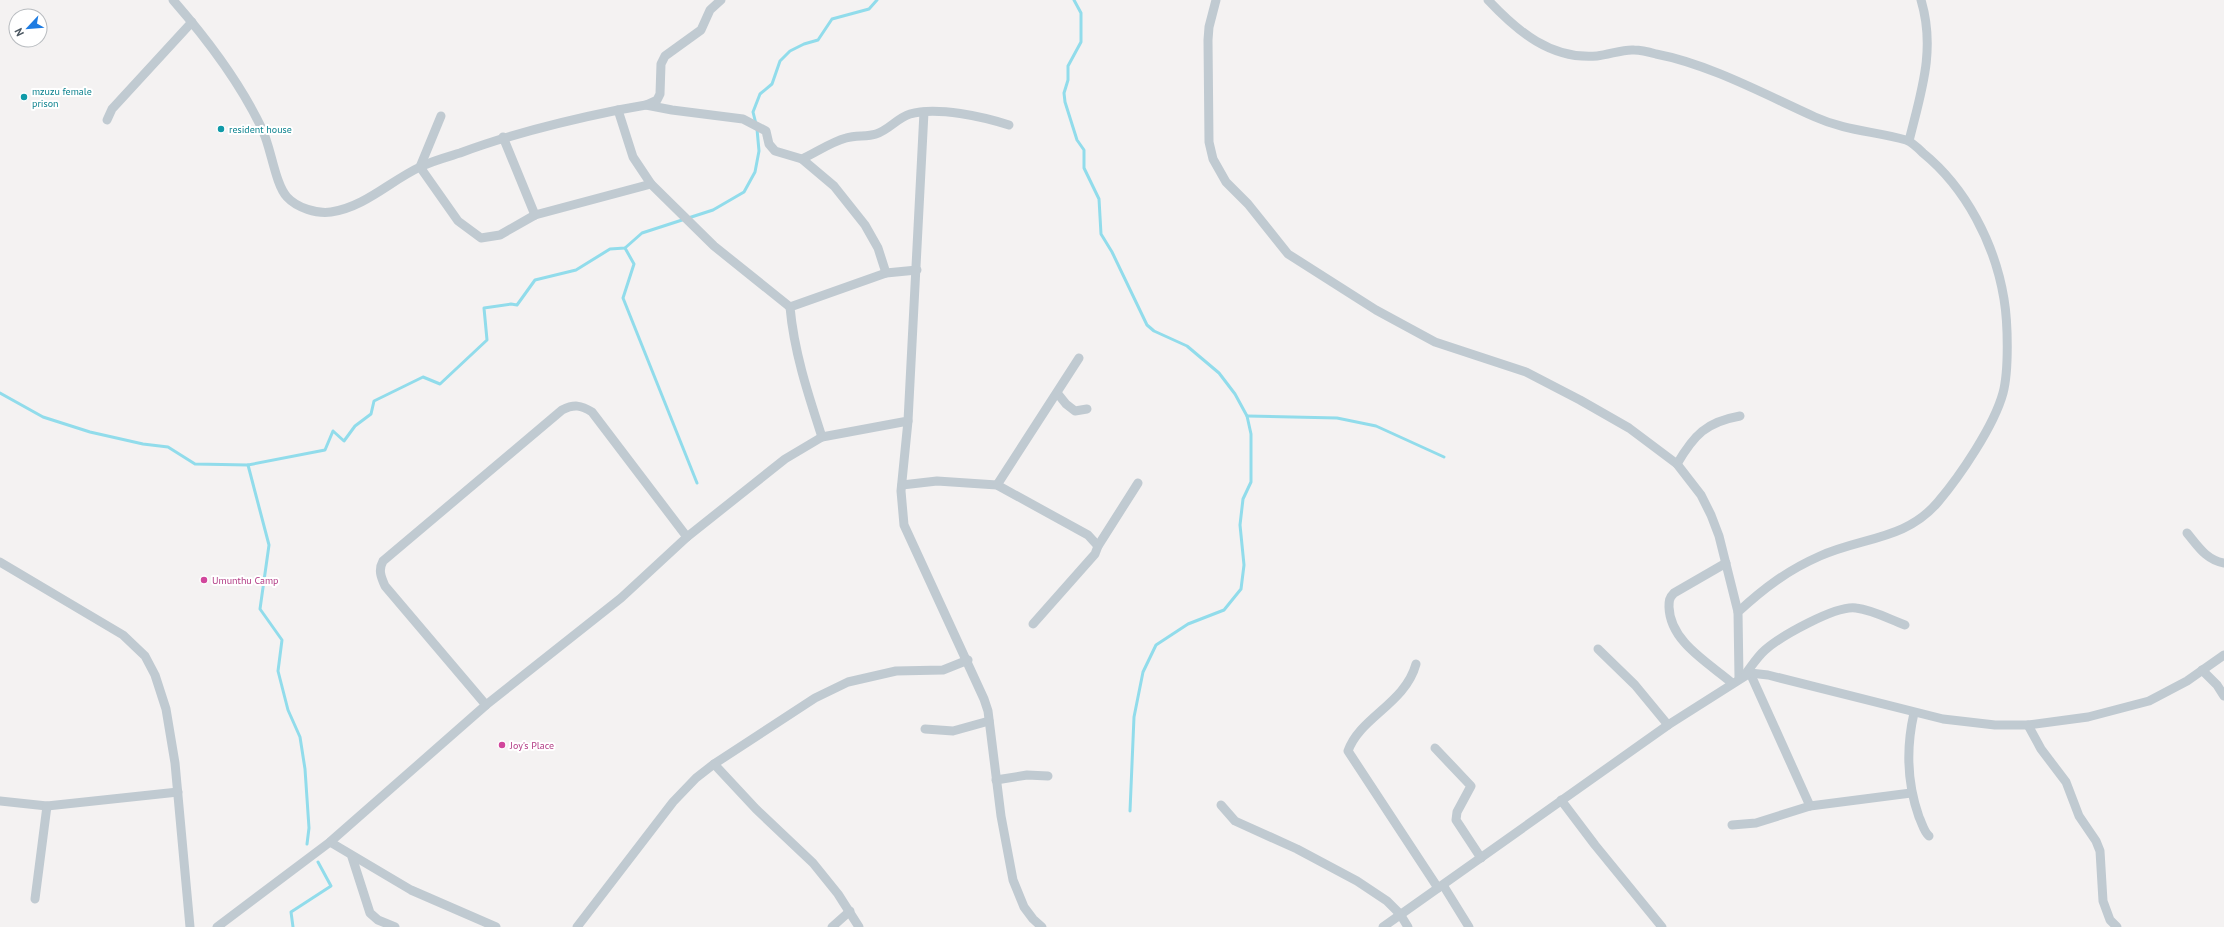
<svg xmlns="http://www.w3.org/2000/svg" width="2224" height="927" viewBox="0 0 2224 927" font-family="'PT Sans',sans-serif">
  <rect width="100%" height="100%" fill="#f4f2f2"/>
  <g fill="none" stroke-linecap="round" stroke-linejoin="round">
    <g stroke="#91dceb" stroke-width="3">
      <path d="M 1074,0 L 1081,13 L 1081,42 L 1068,66 L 1068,80 L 1064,93 L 1065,102 L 1077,140 L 1084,150 L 1084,168 L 1099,199 L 1101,234 L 1112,252 L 1147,325 L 1154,331 L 1187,346 L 1219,373 L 1235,394 L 1247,416 L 1251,434 L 1251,482 L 1243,499 L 1240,525 L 1244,565 L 1241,589 L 1224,610 L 1188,624 L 1156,645 L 1143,672 L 1134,717 L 1130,811"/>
      <path d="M 756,124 L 753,112 L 760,94 L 772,84 L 780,61 L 790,51 L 804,44 L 818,40 L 832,19 L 869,9 L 877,0"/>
      <path d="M 625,248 L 634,264 L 623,298 L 697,483"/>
      <path d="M 0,393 L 43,417 L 90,432 L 143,444 L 168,447 L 195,464 L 248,465 L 325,450 L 333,431 L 344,441 L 355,426 L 371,414 L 374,401 L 423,377 L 440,384 L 487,340 L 484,308 L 511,304 L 517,305 L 535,280 L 576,270 L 610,249 L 625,248 L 642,233 L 713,210 L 744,192 L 755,172 L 759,151 L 757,129"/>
      <path d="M 1247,416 L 1337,418 L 1376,426 L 1444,457"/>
      <path d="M 248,465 L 269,545 L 260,609 L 282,640 L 278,671 L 288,710 L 300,737 L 305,769 L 309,828 L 307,844"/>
      <path d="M 293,927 L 291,912 L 331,886 L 318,862"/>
    </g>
    <g stroke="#c0cad1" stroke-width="9">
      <path d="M 173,0 C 207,39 240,82 262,129 C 271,147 275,184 287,197 C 297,208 317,214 331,212 C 365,207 390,181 420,167 C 432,161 447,157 460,153 C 511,134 564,121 618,110 L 633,157 L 651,184 L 535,215 L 500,235 L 481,238 L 458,221 L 420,167"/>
      <path d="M 1216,0 L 1209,27 L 1208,40 L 1209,142 L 1213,159 L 1226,182 L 1248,204 L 1288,254 L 1376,310 L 1435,342 L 1526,372 L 1580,400 L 1629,428 L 1677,464 L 1701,495 L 1711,515 L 1719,536 L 1738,612"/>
      <path d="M 1488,0 C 1517,31 1551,60 1597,56 C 1609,55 1623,49 1634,50 C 1641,50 1649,52 1656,54 C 1709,64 1766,95 1815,117 C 1846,131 1874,131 1906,140 C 1912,142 1918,148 1923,153 C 1966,188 1995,244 2004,299 C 2008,323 2009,370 2003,393 C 1994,426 1960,476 1938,502 C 1906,540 1862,537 1820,556 C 1788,570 1764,588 1738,612 L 1739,678"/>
      <path d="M 646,105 L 672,110 L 743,119 L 766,131 L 769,144 L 775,151 L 802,159 L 834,186 L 865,225 L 878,248 L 886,273"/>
      <path d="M 618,110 L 646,105 L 657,100 L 660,94 L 661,64 L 665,56 L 701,30 L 710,10 L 721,0"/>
      <path d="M 107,120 L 112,109 L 192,22"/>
      <path d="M 503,137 L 535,215"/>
      <path d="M 1909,141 C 1921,92 1936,50 1921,0"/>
      <path d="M 802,159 C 817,152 831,142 846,138 C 856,135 867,137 876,134 C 889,130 897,118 910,114 C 937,106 984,117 1009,125"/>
      <path d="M 420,167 L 441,116"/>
      <path d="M 651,184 L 714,246 L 790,307"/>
      <path d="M 1058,394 L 1066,404 L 1075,411 L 1087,409"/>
      <path d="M 908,421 L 901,491 L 904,525 L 984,699 L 988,711 L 1001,816 L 1013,880 L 1024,907 L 1033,919 L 1042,927"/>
      <path d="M 822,437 C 808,394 794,352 790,307 L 886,273 L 917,270"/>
      <path d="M 1677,464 C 1694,435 1706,422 1740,416"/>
      <path d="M 902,485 L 937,481 L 997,485 L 1088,535 L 1098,546"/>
      <path d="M 997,485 L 1079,358"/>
      <path d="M 2187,533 C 2198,546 2206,560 2224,563"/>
      <path d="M 0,562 L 123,635 L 145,656 L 155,675 L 166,709 L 175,763 L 190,927"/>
      <path d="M 1726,563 L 1674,593 C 1669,598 1669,601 1669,607 C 1670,642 1709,663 1732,683"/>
      <path d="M 1033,624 L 1095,554 L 1098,546 L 1138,483"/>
      <path d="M 1598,649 L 1635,685 L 1668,725"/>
      <path d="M 1416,664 C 1405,704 1360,717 1348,751 L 1438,888"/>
      <path d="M 2202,670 L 2217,685 L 2224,696"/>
      <path d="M 1750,673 L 1810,806 L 1911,793"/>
      <path d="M 1744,676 C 1751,667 1757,657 1765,650 C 1781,636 1836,605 1856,608 C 1873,610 1889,619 1905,625"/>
      <path d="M 486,705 L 385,586 C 381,577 378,570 383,561 L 562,410 C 574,404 581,405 592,412 L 687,537"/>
      <path d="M 1914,713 C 1906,748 1907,783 1919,817 C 1922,823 1924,832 1929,836"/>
      <path d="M 2028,725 L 2041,749 L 2066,782 L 2079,816 L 2096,841 L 2100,851 L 2103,901 L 2110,920 L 2117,927"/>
      <path d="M 925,729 L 953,731 L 989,721"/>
      <path d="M 1435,748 L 1471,786 L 1457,812 L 1456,820 L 1481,858"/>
      <path d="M 996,780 L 1027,775 L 1048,776"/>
      <path d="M 1561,800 L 1595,845 L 1662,927"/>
      <path d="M 0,801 L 47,806 L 178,792"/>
      <path d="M 1221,805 L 1235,821 L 1297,849 L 1357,881 L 1387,901 L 1400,914 L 1408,927"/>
      <path d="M 1732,825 L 1756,823 L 1810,806"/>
      <path d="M 330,842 L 411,890 L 496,927"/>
      <path d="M 352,857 L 370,913 L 378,920 L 395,927"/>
      <path d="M 1443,885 L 1469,927"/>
      <path d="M 35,899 L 47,806"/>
      <path d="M 217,927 L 330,842 L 486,705 L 621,598 L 687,537 L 785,459 L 822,437 L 908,421 L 924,112"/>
      <path d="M 577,927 L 673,802 L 696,778 L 714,764"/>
      <path d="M 832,927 L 850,911"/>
      <path d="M 859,927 L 838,894 L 813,863 L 756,809 L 714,764 L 815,698 L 848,682 L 896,671 L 943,670 L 968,660"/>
      <path d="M 1383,927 L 1668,725 L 1750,673 L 1768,675 L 1943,719 L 1995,725 L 2028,725 L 2088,717 L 2149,701 L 2187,681 L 2224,655"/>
    </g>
  </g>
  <g fill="#0f9aa8" stroke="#fff" stroke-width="1.5">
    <circle cx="24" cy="97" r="4"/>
    <circle cx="221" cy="129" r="4"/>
  </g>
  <g fill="#d1479c" stroke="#fff" stroke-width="1.5">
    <circle cx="204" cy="580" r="4"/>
    <circle cx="502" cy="745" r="4"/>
  </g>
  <g text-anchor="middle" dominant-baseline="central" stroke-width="4" stroke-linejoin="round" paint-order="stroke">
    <g font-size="10" fill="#0d838f" stroke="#fff" text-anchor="start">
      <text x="32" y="91">mzuzu female<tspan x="32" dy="12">prison</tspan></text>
      <text x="229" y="129">resident house</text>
    </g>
    <g font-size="10" fill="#b23c85" stroke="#fff" text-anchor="start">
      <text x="212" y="580">Umunthu Camp</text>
      <text x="510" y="745">Joy's Place</text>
    </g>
  </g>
  <g transform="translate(28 28) rotate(244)"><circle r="19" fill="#ffffff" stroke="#b7bbbf"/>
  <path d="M0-3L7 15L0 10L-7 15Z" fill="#1e7ce2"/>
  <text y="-6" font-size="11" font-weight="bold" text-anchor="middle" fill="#4a5660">N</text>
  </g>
</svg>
